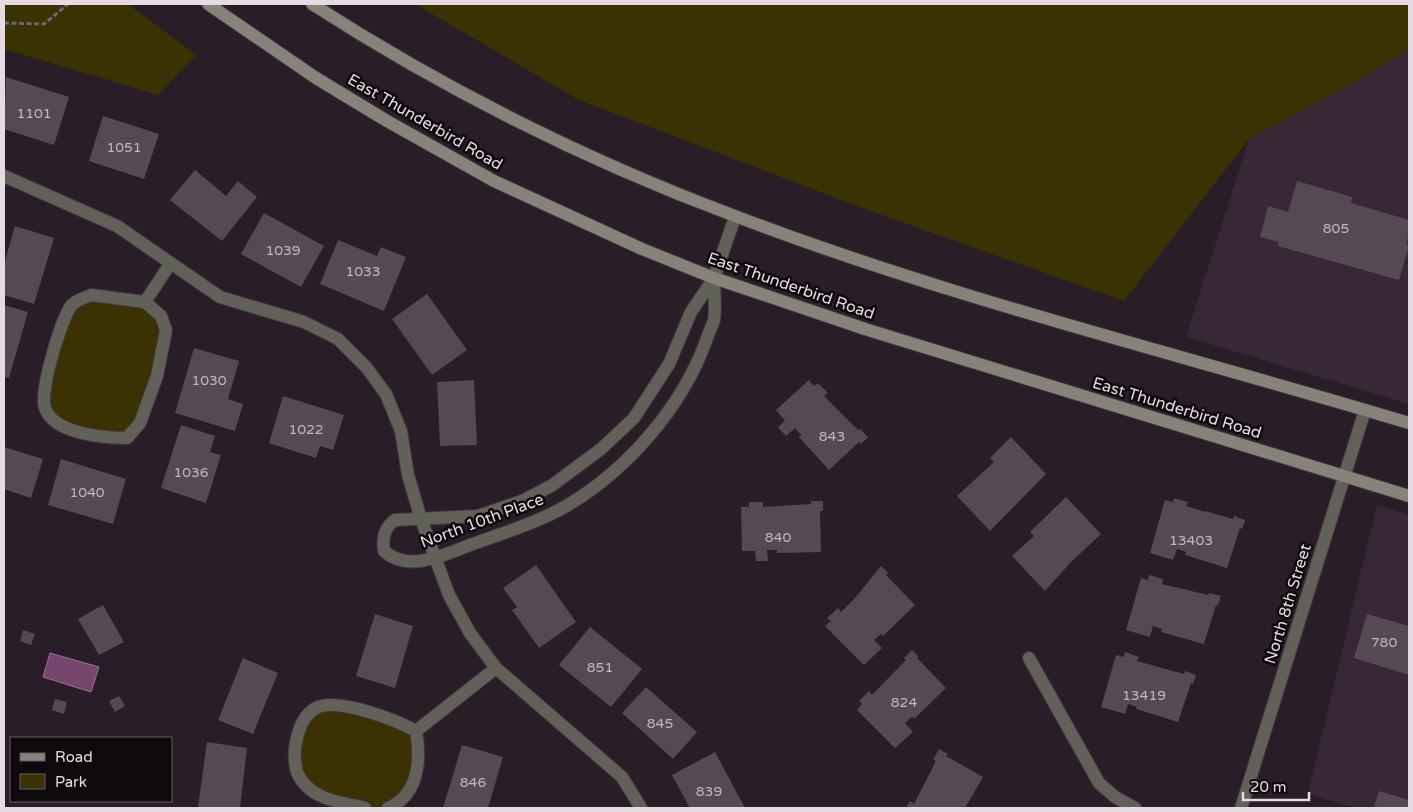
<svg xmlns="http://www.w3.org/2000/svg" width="1413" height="812" viewBox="0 0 1413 812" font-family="'Varela Round',sans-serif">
  <rect width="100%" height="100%" fill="#291d27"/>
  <g fill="#382735">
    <path d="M 1409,48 L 1409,404 L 1186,337 L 1249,139 Z"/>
    <path d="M 1377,505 L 1409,515 L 1409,808 L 1355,808 L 1308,794 Z"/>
  </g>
  <g fill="#3b3203">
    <path d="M 4,4 L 128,4 L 196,55 L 158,95 L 4,49 Z"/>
    <path d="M 415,4 L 1409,4 L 1409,48 L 1364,77 L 1249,139 L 1124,301 L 865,209 L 579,100 Z"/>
    <path d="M 91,295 L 145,302 L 161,316 L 157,376 L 127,438 L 81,433 L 45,409 L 61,325 L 72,304 Z"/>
    <path d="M 335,704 L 416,731 L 415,775 L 388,808 L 365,808 L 302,781 L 297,732 L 306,718 Z"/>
  </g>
  <path fill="#76456e" stroke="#977291" d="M 50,653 L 99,667 L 91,692 L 43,677 Z"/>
  <g fill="#574954">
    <path d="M 6,77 L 69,97 L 54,145 L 4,129 Z"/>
    <path d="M 103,116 L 159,134 L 144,179 L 89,161 Z"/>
    <path d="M 195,170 L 226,196 L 238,181 L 257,197 L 222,241 L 170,200 Z"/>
    <path d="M 1297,181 L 1352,197 L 1351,203 L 1409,220 L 1407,245 L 1409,246 L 1399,280 L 1278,246 L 1279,242 L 1260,237 L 1268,206 L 1288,212 Z"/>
    <path d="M 264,213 L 324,246 L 301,287 L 241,254 Z"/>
    <path d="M 15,226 L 54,238 L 34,304 L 4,295 L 4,264 Z"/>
    <path d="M 338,240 L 377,256 L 381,247 L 406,257 L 384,311 L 320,284 Z"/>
    <path d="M 427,294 L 467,350 L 432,375 L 392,319 Z"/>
    <path d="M 4,305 L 28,312 L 9,378 L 4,377 Z"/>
    <path d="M 194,348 L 239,361 L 228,399 L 243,404 L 235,431 L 175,413 Z"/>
    <path d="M 474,380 L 477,445 L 440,446 L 437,382 Z"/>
    <path d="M 809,380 L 814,386 L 818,383 L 828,393 L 824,396 L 858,430 L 860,429 L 868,437 L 861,444 L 859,442 L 829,470 L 799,437 L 801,435 L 795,428 L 786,436 L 778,427 L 785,421 L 776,410 Z"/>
    <path d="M 283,396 L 344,415 L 333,450 L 320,446 L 316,458 L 269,443 Z"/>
    <path d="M 181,425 L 215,436 L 210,452 L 221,455 L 206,503 L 161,488 Z"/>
    <path d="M 1011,437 L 1046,474 L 990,531 L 957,496 L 994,462 L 990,458 Z"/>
    <path d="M 4,447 L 43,459 L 31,498 L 4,489 Z"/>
    <path d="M 61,459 L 126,479 L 113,524 L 48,505 Z"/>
    <path d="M 1066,497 L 1101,534 L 1070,563 L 1045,591 L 1012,556 L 1034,536 L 1030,532 Z"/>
    <path d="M 1174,498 L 1188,502 L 1186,506 L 1205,512 L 1205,511 L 1233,519 L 1234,516 L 1245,520 L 1242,529 L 1240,528 L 1227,568 L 1185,555 L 1186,552 L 1177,549 L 1173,560 L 1150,553 L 1165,500 L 1173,502 Z"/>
    <path d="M 811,501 L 823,501 L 823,511 L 820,511 L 821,552 L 777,553 L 777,550 L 767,550 L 768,561 L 756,561 L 755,551 L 742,551 L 741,507 L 749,507 L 749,502 L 763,502 L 763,507 L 811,504 Z"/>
    <path d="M 536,565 L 576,622 L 539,648 L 512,610 L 517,607 L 503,588 Z"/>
    <path d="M 881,566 L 888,573 L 886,575 L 915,605 L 883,636 L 881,634 L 874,640 L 882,648 L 864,665 L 825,626 L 831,621 L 827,618 L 838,608 L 841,612 L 855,598 Z"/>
    <path d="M 1149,575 L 1163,579 L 1162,584 L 1208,595 L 1209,593 L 1221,596 L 1218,605 L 1216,605 L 1204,644 L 1161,632 L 1162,629 L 1153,626 L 1150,637 L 1126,630 L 1141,578 L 1148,580 Z"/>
    <path d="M 103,605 L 124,642 L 99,655 L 78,619 Z"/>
    <path d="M 375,614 L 413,626 L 395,688 L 356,676 Z"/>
    <path d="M 1367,614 L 1409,626 L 1409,675 L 1354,658 Z"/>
    <path d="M 590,627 L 642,669 L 611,707 L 559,665 Z"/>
    <path d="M 23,630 L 35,634 L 31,645 L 20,641 Z"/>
    <path d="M 912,650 L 919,657 L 917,658 L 946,688 L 914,719 L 912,717 L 905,723 L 913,732 L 895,748 L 857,710 L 862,704 L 859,701 L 869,691 L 872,695 L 906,660 L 904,658 Z"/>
    <path d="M 1125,652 L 1139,657 L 1137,661 L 1184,674 L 1185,671 L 1196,675 L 1193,684 L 1191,683 L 1178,722 L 1136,709 L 1137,707 L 1128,704 L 1125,714 L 1101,707 L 1116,655 L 1124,657 Z"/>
    <path d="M 243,658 L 278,673 L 253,734 L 218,720 Z"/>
    <path d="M 646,687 L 697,732 L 673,759 L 622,713 Z"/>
    <path d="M 119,696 L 125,706 L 115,712 L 109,701 Z"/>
    <path d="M 55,699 L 67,702 L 64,714 L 52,710 Z"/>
    <path d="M 207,742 L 247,748 L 240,808 L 198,807 Z"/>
    <path d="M 462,745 L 503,757 L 488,808 L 443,808 Z"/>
    <path d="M 939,749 L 948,754 L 946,756 L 983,777 L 965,808 L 906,808 L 910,801 L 914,804 L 936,761 L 933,760 Z"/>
    <path d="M 715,752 L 745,808 L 690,808 L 672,775 Z"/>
    <path d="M 1379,791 L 1409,800 L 1409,808 L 1374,807 Z"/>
  </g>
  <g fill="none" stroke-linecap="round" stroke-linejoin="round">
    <g stroke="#433841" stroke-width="14">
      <g id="minor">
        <path d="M 4,176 L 117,226 L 220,297 L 304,322 L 338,339 L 366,367 L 386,394 L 401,431 L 408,475 L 421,519 L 449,595 L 470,633 L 496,668 L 622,777 L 641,808"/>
        <path d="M 714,278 C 714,291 716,307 714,320 C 712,327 708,334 706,341 C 682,407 628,469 568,505 C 537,523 503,533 470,545 C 444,555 408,573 384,551 C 382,538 384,528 395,520 L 478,516 L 522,501 L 551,486 L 601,449 L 634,418 L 669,364 L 691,312 L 714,278 L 735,217"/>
        <path d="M 91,295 L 145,302 L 161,316 L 166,330 L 157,376 L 140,423 L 127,438 C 104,438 54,434 45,408 C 39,392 61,320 71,306 C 75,300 85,298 91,295 Z"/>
        <path d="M 145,302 L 170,264"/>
        <path d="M 1029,658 L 1099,783 L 1115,797 L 1135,808"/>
        <path d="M 416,731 L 496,668"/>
        <path d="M 365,808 C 350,804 330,802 317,794 C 308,789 298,779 296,768 C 292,749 298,716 318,707 C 339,698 396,720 416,731"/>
        <path d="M 388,808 C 419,795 421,760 416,731"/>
        <path d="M 1241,808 L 1365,410"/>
      </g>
    </g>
    <g stroke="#433841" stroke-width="14">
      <g id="secondary">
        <path d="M 208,4 L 316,78 L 387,121 L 494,181 L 642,249 L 714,278 L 865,329 L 1409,496"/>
        <path d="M 312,4 C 444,89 588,161 735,216 C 955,300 1184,355 1409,423"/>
      </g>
    </g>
    <path stroke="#71666f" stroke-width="3" stroke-dasharray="5 2.5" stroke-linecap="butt" d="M 4,23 L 44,24 L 68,4"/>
    <use href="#minor" stroke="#616059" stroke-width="12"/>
    <use href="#secondary" stroke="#868378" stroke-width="12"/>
  </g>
  <g text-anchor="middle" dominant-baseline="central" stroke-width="5" stroke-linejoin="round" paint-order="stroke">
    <g font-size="14" fill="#c2b7bf">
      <text x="34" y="113">1101</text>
      <text x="124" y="147">1051</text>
      <text x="1336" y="228">805</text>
      <text x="283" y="250">1039</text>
      <text x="363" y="271">1033</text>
      <text x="209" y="380">1030</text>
      <text x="306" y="429">1022</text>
      <text x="832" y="436">843</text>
      <text x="191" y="472">1036</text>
      <text x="87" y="492">1040</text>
      <text x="778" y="537">840</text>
      <text x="1191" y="540">13403</text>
      <text x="1384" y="642">780</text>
      <text x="600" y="667">851</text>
      <text x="1144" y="695">13419</text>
      <text x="904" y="702">824</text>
      <text x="660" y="723">845</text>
      <text x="473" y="782">846</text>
      <text x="709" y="791">839</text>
    </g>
    <g font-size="16" fill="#e5dce3" stroke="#0e090d">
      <text transform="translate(425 122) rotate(30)">East Thunderbird Road</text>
      <text transform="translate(791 286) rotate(19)">East Thunderbird Road</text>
      <text transform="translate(1177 408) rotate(17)">East Thunderbird Road</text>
      <text transform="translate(482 521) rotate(-20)">North 10th Place</text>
      <text transform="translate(1288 604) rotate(-73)">North 8th Street</text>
    </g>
  </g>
  <rect width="1413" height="812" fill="none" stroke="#e5dce3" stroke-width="10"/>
  <rect x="10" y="737" width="162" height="65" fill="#0e090d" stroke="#645d63"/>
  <rect x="20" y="753" width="25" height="8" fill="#868378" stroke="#645d63"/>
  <text x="55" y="762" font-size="15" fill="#e5dce3">Road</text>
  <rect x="20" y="774" width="25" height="15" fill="#3b3203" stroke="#645d63"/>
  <text x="55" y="787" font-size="15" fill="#e5dce3">Park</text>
  <path d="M1243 792v8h66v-8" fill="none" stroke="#e5dce3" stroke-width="2.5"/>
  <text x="1250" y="792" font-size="15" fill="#e5dce3" stroke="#0e090d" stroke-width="4" paint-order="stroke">20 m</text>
</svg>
